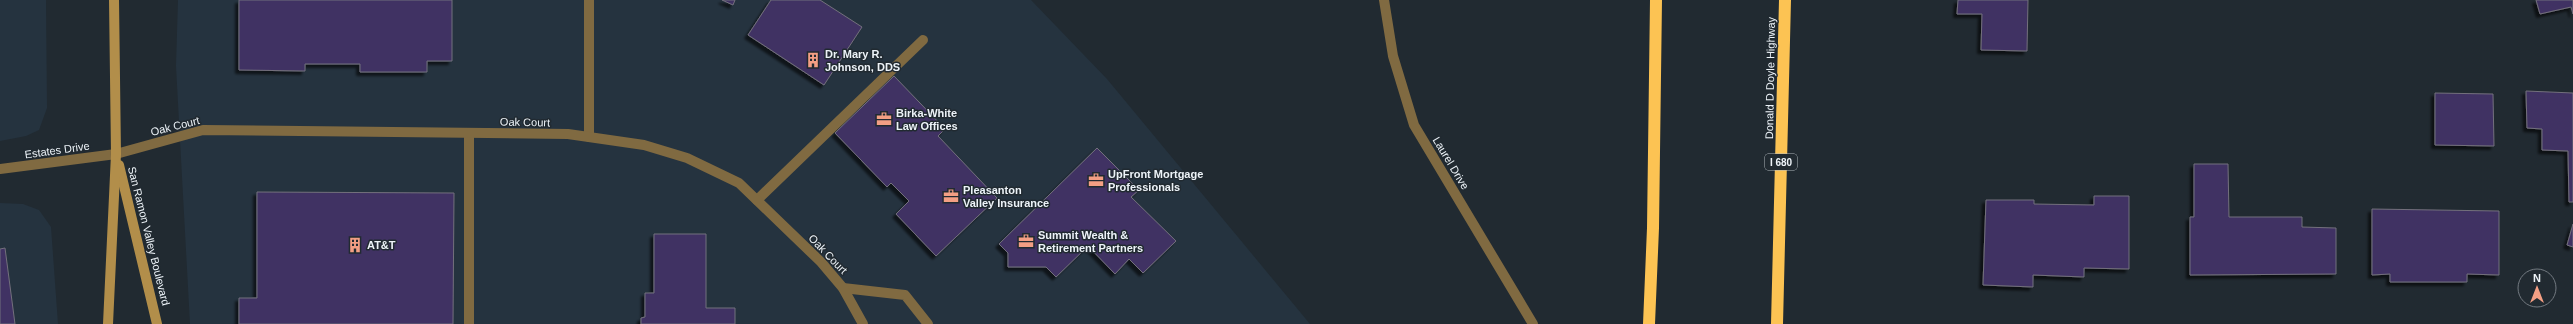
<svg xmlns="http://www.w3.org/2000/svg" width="2573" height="324" viewBox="0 0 2573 324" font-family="Helvetica,sans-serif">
  <defs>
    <filter id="shadow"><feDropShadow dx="-3.5" dy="3.5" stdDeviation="1" flood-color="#0009"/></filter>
  </defs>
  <rect width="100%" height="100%" fill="#212a31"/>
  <g fill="#25333f">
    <path d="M 0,0 L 46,0 L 47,108 L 39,130 L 26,136 L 0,141 Z"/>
    <path d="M 178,0 L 1031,0 L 1107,79 L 1310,324 L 190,324 L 176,66 Z"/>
    <path d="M 0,203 L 23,204 L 39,210 L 51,227 L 58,324 L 0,324 Z"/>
  </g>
  <g fill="#413364" stroke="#73707c" filter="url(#shadow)">
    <path d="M 239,0 L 452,0 L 452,61 L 427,61 L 427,72 L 360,72 L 360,64 L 305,64 L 305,71 L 239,70 Z"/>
    <path d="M 722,0 L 735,0 L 733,5 Z"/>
    <path d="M 771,0 L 820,0 L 862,27 L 824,85 L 748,35 Z"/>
    <path d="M 1958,0 L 2028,0 L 2027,51 L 1981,50 L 1982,14 L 1957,14 Z"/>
    <path d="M 2536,0 L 2573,0 L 2573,14 L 2571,7 L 2540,14 Z"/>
    <path d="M 894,76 L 945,129 L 938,136 L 997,198 L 936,256 L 896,214 L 909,201 L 891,183 L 887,187 L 835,133 Z"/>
    <path d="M 2526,91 L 2573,93 L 2573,202 L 2569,202 L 2568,151 L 2542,150 L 2542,129 L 2527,128 Z"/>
    <path d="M 2435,93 L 2493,94 L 2494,146 L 2435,145 Z"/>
    <path d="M 1097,148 L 1139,190 L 1131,197 L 1176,241 L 1143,273 L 1129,259 L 1115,274 L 1088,246 L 1056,277 L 1046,267 L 1008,267 L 1008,253 L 999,244 Z"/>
    <path d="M 2194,164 L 2228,164 L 2229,217 L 2302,217 L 2302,227 L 2336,228 L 2336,274 L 2190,275 L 2190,217 L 2194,217 Z"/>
    <path d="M 257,192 L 454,193 L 453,324 L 239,324 L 239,298 L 257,298 Z"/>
    <path d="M 2094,196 L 2129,196 L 2129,269 L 2084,268 L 2084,277 L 2033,275 L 2033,287 L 1983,285 L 1986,200 L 2034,200 L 2034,204 L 2094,205 Z"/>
    <path d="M 2372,209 L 2499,211 L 2499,275 L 2467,274 L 2467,282 L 2390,282 L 2390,274 L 2372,275 Z"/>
    <path d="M 2573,224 L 2573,247 L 2567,245 Z"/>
    <path d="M 654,234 L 706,234 L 706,308 L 735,308 L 735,324 L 641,324 L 641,318 L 645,317 L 645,293 L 654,293 Z"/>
    <path d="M 5,248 L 15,324 L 0,324 L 0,249 Z"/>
  </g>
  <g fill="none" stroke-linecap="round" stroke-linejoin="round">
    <g stroke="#806a41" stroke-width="10">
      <path d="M 589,0 L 589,137"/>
      <path d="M 469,133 L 469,324"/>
      <path d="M 757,200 L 923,40"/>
      <path d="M 843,288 L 905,295 L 928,324"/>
    </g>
    <g stroke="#806a41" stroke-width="10">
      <path d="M 1384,0 L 1393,56 L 1414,125 L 1533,324"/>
      <path d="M 0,169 L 116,154 L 203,130 L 568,134 L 644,145 L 687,158 L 739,183 L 821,262 L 843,288 L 863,324"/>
    </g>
    <g stroke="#b28e4a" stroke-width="10">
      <path d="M 119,165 L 157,324"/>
      <path d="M 108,324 L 116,154 L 114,0"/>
    </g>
    <g stroke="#fcc353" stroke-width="12">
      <path d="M 1649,324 L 1653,228 L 1656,0"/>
      <path d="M 1777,324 L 1785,0"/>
    </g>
  </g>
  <defs>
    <g id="building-bare" transform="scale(1.2)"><path d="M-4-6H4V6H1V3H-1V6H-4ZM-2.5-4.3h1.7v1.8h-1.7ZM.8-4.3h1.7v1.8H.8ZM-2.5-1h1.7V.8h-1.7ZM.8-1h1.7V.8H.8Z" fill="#f39f84" stroke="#212a31" stroke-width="2.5" paint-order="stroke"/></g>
    <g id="office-bare" transform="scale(1.2)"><path d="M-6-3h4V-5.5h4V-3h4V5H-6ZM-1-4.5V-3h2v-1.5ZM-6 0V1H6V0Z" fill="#f39f84" stroke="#212a31" stroke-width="2.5" paint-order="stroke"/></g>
  </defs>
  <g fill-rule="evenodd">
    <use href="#building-bare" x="813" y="60"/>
    <use href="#office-bare" x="884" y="119"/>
    <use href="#office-bare" x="1096" y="180"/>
    <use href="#office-bare" x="951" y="196"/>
    <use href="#office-bare" x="1026" y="241"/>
    <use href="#building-bare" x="355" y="245"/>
  </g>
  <g text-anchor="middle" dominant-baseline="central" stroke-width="3" stroke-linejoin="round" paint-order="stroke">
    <rect fill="#212a31" stroke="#b0b7bc" stroke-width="1" x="1765" y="154" width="32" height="16" rx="3"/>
    <g font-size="10" font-weight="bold" fill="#edf3f8">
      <text x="1781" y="162">I 680</text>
    </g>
    <g font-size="11" font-weight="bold" fill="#edf3f8" stroke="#212a31" text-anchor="start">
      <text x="825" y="54">Dr. Mary R.<tspan x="825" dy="13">Johnson, DDS</tspan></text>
      <text x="896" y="113">Birka-White<tspan x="896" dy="13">Law Offices</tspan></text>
      <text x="1108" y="174">UpFront Mortgage<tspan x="1108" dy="13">Professionals</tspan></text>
      <text x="963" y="190">Pleasanton<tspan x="963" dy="13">Valley Insurance</tspan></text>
      <text x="1038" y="235">Summit Wealth &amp;<tspan x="1038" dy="13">Retirement Partners</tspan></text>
      <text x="367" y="245">AT&amp;T</text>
    </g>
    <g font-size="11" fill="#edf3f8" stroke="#212a31">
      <text transform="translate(1770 78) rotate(-89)">Donald D Doyle Highway</text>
      <text transform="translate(525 122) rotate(1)">Oak Court</text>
      <text transform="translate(175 126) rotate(-14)">Oak Court</text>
      <text transform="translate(57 150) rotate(-8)">Estates Drive</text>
      <text transform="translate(1451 163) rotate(59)">Laurel Drive</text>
      <text transform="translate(149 236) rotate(76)">San Ramon Valley Boulevard</text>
      <text transform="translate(828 254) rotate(46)">Oak Court</text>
    </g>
  </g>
  <g transform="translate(2537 288)"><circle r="19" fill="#212a31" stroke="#737a81"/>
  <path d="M0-3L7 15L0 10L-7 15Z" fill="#f39f84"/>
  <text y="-6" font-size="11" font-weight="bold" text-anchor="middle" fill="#edf3f8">N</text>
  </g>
</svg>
